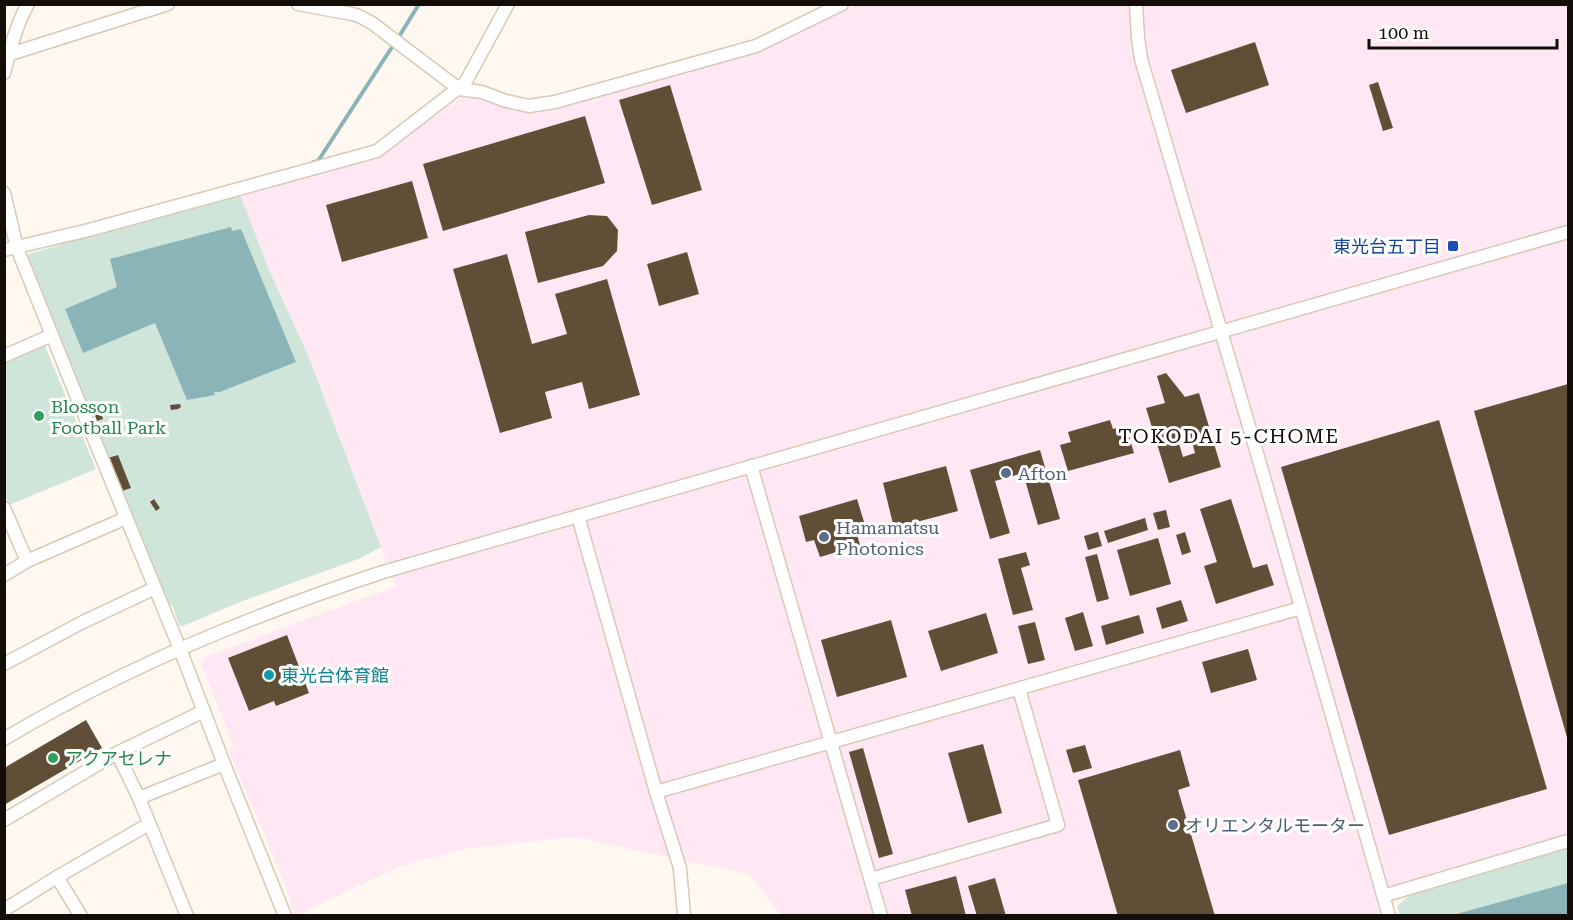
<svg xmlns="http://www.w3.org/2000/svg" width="1573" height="920" viewBox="0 0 1573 920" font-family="'Roboto Serif','Noto Sans JP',serif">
  <rect width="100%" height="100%" fill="#fef8f0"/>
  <path fill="#ffe8f4" d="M 856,5 L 1568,5 L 1568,846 L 1376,901 L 1380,915 L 782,916 L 749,874 L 584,839 L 571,837 L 464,849 L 398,867 L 298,915 L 294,915 L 285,884 L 228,749 L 234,746 L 201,663 L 205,657 L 396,586 L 308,355 L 270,272 L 239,192 L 374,160 L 462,97 L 468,96 L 513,110 L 530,112 L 546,111 L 763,50 Z"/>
  <g fill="#d0e5da">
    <path d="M 239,192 L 270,272 L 308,355 L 381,547 L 361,558 L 240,602 L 183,626 L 179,625 L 173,607 L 163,595 L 26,260 L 29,254 Z"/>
    <path d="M 45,346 L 96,469 L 9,505 L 4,493 L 5,362 Z"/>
    <path d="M 1568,848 L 1568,915 L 1400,915 L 1397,906 L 1411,894 Z"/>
  </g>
  <g fill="#8bb4b9">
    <path d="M 231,227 L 232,231 L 241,229 L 296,362 L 220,392 L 214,392 L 215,395 L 187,400 L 155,323 L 83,353 L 65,309 L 117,287 L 110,259 Z"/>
    <path d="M 1568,883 L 1568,915 L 1453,915 Z"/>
  </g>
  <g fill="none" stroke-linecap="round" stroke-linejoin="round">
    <g stroke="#8bb4b9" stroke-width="4">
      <path d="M 400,35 L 419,4"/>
      <path d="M 314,162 L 318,161 L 394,44"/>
    </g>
  </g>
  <g fill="#614e37" fill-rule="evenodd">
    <path d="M 1255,42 L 1269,85 L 1186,113 L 1171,70 Z"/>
    <path d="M 1378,82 L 1393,128 L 1383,131 L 1369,85 Z"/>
    <path d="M 670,85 L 702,190 L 652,205 L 619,100 Z"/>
    <path d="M 585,116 L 605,183 L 443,231 L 423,164 Z"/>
    <path d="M 412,181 L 428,238 L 342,262 L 326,205 Z"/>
    <path d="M 589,215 L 607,216 L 618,230 L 617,251 L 603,266 L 538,283 L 525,232 Z"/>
    <path d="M 687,252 L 699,294 L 659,306 L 647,264 Z"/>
    <path d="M 507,254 L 532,344 L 567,334 L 555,294 L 607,279 L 640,395 L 589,409 L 582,382 L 545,392 L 552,418 L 500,433 L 453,269 Z"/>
    <path d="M 1166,373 L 1185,397 L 1199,393 L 1221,467 L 1169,483 L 1146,408 L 1165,403 L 1157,376 ZM 1189,430 L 1195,453 L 1183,457 L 1176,434 Z"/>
    <path d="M 1568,384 L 1568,741 L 1474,411 Z"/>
    <path d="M 180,404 L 181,407 L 178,409 L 171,410 L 170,405 Z"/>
    <path d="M 100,410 L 103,419 L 97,421 L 94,412 Z"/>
    <path d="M 1110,420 L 1113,429 L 1126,426 L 1134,453 L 1068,471 L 1060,445 L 1071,442 L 1068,432 Z"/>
    <path d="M 1439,420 L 1547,789 L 1389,835 L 1281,467 Z"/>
    <path d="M 1040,450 L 1060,519 L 1038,525 L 1023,473 L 995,481 L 1010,533 L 990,539 L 970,470 Z"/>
    <path d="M 118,455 L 131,488 L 122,491 L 108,458 Z"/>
    <path d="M 946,466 L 958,511 L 894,528 L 883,483 Z"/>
    <path d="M 154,499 L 160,508 L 156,511 L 150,502 Z"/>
    <path d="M 857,499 L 865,525 L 855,528 L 860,545 L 820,557 L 814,540 L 806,542 L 799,516 Z"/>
    <path d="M 1231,499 L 1253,568 L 1267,564 L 1274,585 L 1216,604 L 1204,566 L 1217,562 L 1200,509 Z"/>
    <path d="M 1166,510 L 1170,527 L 1158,530 L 1153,513 Z"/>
    <path d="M 1145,518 L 1148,530 L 1108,543 L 1104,531 Z"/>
    <path d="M 1098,532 L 1102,546 L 1088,550 L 1084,536 Z"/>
    <path d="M 1185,532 L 1191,552 L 1182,555 L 1176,535 Z"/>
    <path d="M 1158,538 L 1171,584 L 1130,596 L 1117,550 Z"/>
    <path d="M 1026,552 L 1030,565 L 1021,568 L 1033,610 L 1013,615 L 998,559 Z"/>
    <path d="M 1097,554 L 1109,599 L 1097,602 L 1085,557 Z"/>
    <path d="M 1181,600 L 1188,621 L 1162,629 L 1156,608 Z"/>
    <path d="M 1083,612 L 1093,646 L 1075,651 L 1065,618 Z"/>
    <path d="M 986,613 L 998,653 L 941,671 L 928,631 Z"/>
    <path d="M 1139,615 L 1144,633 L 1106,645 L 1101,626 Z"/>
    <path d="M 891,620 L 907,677 L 837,697 L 821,640 Z"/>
    <path d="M 1035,622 L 1045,660 L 1028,664 L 1018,626 Z"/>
    <path d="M 287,635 L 309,693 L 276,706 L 274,701 L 249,711 L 228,658 Z"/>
    <path d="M 1248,649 L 1257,680 L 1211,693 L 1202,662 Z"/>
    <path d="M 86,720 L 102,748 L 4,805 L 4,768 Z"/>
    <path d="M 983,744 L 1002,813 L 968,823 L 948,753 Z"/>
    <path d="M 1085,745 L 1092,768 L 1073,773 L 1066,750 Z"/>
    <path d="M 863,748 L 893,854 L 879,858 L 849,752 Z"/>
    <path d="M 1180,750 L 1190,786 L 1178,790 L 1215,916 L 1118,916 L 1078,780 Z"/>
    <path d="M 956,876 L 966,916 L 912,916 L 905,890 Z"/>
    <path d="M 995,878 L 1006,916 L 977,916 L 968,886 Z"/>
  </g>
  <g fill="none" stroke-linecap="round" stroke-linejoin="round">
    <g stroke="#d8c8b6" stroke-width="15">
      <g id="minor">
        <path d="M 298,4 L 352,14 L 359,16 L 372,23 L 459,89 L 482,92 L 506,101 L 529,106 L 555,102 L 756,46 L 842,4"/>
        <path d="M 1136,4 L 1138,38 L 1141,59 L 1263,474 L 1389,916"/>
        <path d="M 4,56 L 168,4"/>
        <path d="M 4,73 C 10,50 16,25 28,4"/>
        <path d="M 4,193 L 17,248 L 70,380 L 180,649 L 224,764 L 285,916"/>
        <path d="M 4,250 L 89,230 L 377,151 L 465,83 L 508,4"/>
        <path d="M 4,356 L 52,335"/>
        <path d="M 751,466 L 881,916"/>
        <path d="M 4,508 L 27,561"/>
        <path d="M 578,516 L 656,792 L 680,868 L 684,916"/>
        <path d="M 4,575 L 27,561 L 126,518"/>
        <path d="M 4,664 L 83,622 L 155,588"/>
        <path d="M 4,739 C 123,668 252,615 383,572 L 1568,232"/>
        <path d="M 117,753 L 139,798 L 187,916"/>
        <path d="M 656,792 L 1301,608"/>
        <path d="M 139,798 L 224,764"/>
        <path d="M 4,820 L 117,753 L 204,711"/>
        <path d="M 57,877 L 81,916"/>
        <path d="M 871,879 L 1058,825 L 1019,689"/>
        <path d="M 1383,896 L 1568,841"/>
        <path d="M 4,910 L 57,877 L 149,824"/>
      </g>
    </g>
    <use href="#minor" stroke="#fff" stroke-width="12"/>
  </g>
  <rect fill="#1a4fb4" stroke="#fff" stroke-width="2" x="1447" y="240" width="12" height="12" rx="3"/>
  <g fill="#2e9e5b" stroke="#fff" stroke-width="2">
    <circle cx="39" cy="416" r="6"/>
    <circle cx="53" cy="758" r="6"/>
  </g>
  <g fill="#5c6f8a" stroke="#fff" stroke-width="2">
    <circle cx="1006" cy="473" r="6"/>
    <circle cx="824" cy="537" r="6"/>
    <circle cx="1173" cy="825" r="6"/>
  </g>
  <circle fill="#0f9aa8" stroke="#fff" stroke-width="2" cx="269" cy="675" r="6"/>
  <g text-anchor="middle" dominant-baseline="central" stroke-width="6" stroke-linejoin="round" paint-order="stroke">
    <g font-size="18" fill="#164399" stroke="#fff" text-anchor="end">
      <text x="1441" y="246">東光台五丁目</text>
    </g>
    <g font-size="18" fill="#27864d" stroke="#fff" text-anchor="start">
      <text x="51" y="406">Blosson<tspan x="51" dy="21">Football Park</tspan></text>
      <text x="65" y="758">アクアセレナ</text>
    </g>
    <g font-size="18" fill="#4e5e75" stroke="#fff" text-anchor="start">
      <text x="1018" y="473">Afton</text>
      <text x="836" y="527">Hamamatsu<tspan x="836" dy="21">Photonics</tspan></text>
      <text x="1185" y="825">オリエンタルモーター</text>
    </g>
    <g font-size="18" fill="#0d838f" stroke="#fff" text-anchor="start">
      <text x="281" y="675">東光台体育館</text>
    </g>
    <g font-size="20" letter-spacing="1.5" fill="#130e07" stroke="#fff">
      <text x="1229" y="436">TOKODAI 5-CHOME</text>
    </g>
  </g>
  <rect width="1573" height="920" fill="none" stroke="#130e07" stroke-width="12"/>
  <path d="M1369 39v9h188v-9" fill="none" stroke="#130e07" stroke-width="3"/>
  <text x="1378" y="39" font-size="18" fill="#130e07" stroke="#ffffff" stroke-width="4.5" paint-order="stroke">100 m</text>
</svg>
